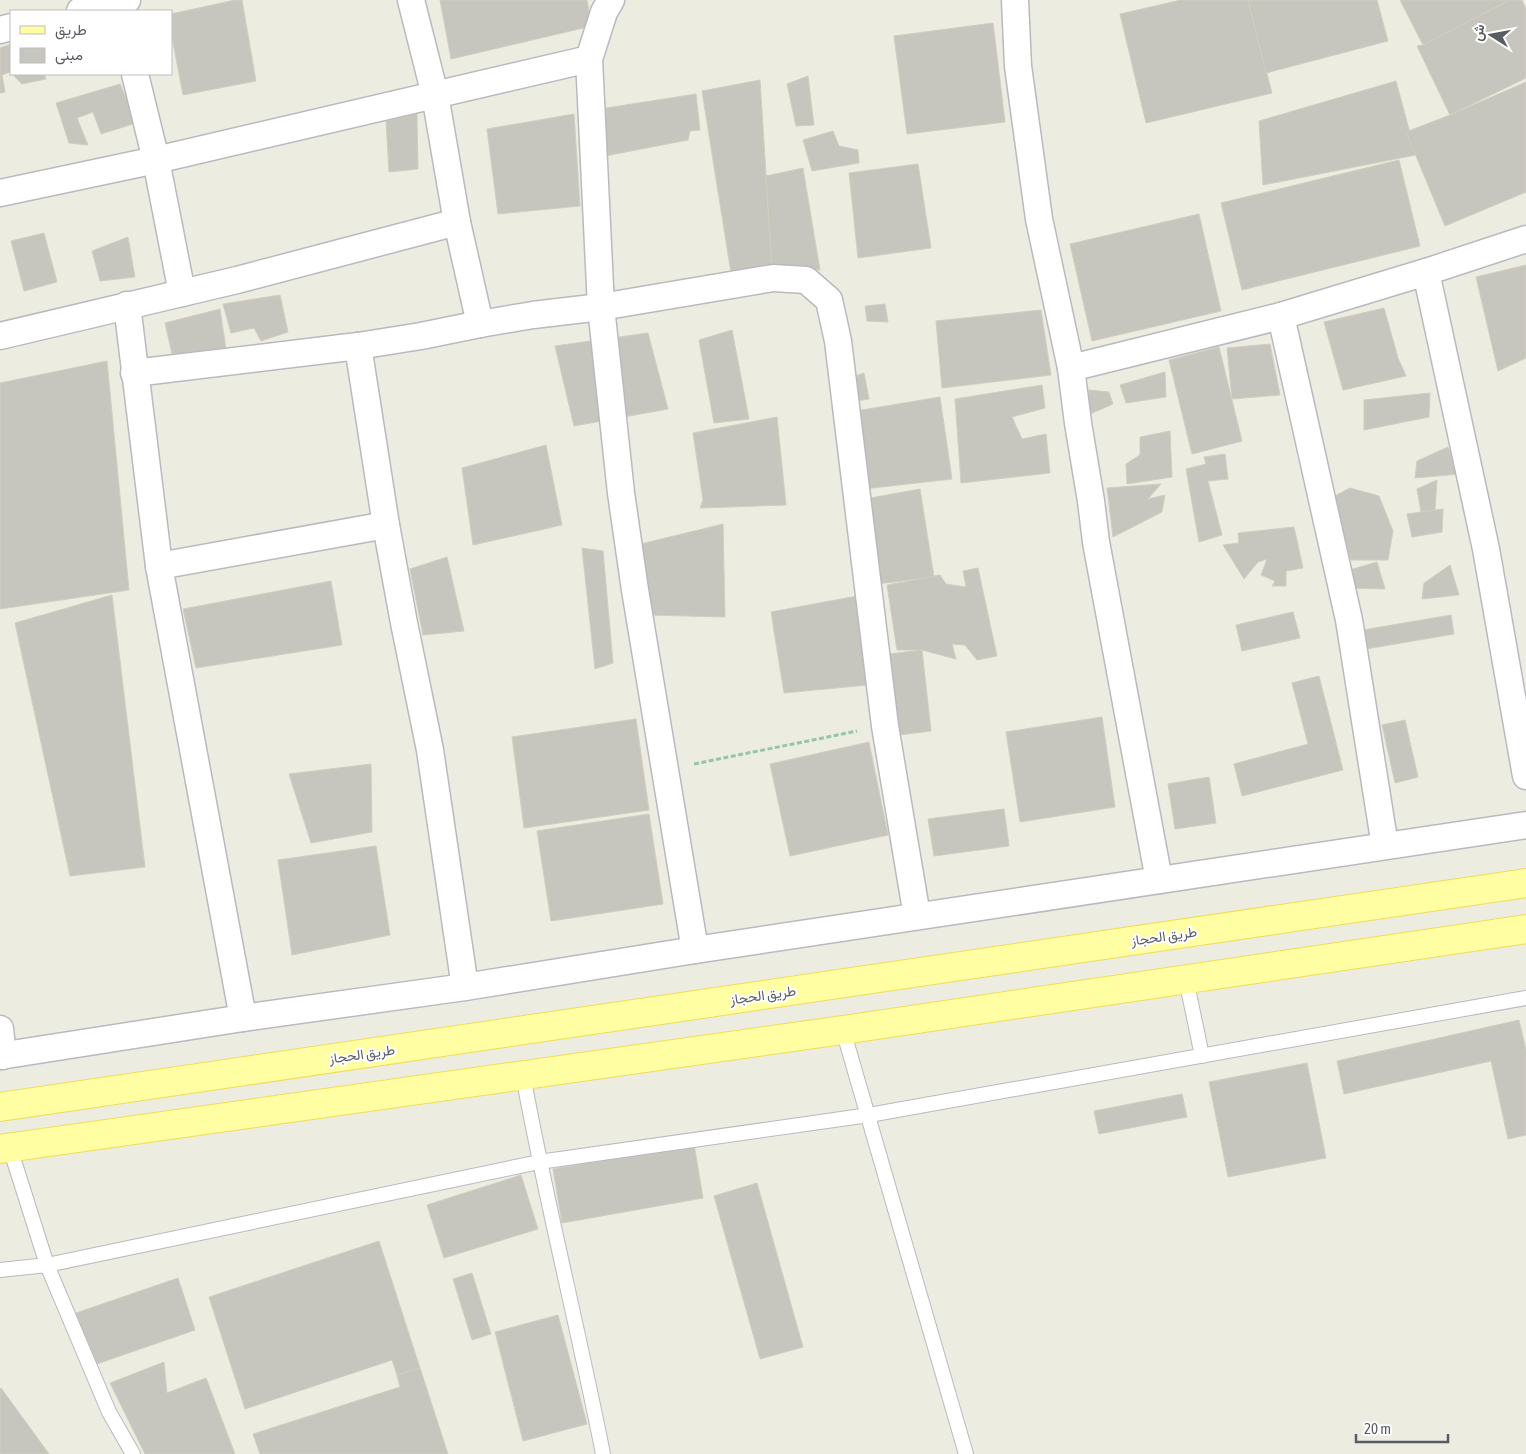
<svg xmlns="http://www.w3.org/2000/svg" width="1526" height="1454" viewBox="0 0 1526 1454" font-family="'Asap Condensed',Vazirmatn,sans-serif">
  <rect width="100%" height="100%" fill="#ecece1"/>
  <g fill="#c7c6be" stroke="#d1cebf">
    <path d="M 235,0 L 242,0 L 256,81 L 183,95 L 171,32 L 171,14 Z"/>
    <path d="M 440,0 L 587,0 L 592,26 L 451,59 Z"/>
    <path d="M 1181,0 L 1248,0 L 1272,93 L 1146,123 L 1120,14 Z"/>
    <path d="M 1248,0 L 1377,0 L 1388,41 L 1266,73 Z"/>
    <path d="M 1400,0 L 1510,0 L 1423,45 Z"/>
    <path d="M 1510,0 L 1522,0 L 1526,9 L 1526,78 L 1450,115 L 1417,46 L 1423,45 Z"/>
    <path d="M 993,23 L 1005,122 L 907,134 L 894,36 Z"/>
    <path d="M 11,44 L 11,73 L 10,72 L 2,75 L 5,92 L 0,93 L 0,48 Z"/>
    <path d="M 12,74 L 44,74 L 46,79 L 22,84 Z"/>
    <path d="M 808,76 L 814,125 L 796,126 L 787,84 Z"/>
    <path d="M 760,80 L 772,268 L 731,273 L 702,91 Z"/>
    <path d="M 1396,81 L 1416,155 L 1263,185 L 1259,121 Z"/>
    <path d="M 1526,82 L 1526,192 L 1445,226 L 1406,132 L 1450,115 Z"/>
    <path d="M 120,84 L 136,123 L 101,134 L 93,112 L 77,118 L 88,145 L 69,143 L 56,103 Z"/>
    <path d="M 696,94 L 700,130 L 690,131 L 688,140 L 605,156 L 600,109 Z"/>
    <path d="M 417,114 L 418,169 L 389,172 L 386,121 Z"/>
    <path d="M 574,114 L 580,206 L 498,214 L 487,129 Z"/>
    <path d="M 833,131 L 839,146 L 858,150 L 859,163 L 812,171 L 803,140 Z"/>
    <path d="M 1399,160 L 1420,246 L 1242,290 L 1221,203 Z"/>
    <path d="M 918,164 L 931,248 L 858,258 L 849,173 Z"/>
    <path d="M 803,168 L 820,270 L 772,268 L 766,176 Z"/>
    <path d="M 1199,214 L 1221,311 L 1092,341 L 1070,244 Z"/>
    <path d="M 44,233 L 57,282 L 24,291 L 11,241 Z"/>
    <path d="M 128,237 L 135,277 L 100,281 L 92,251 Z"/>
    <path d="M 1526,265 L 1526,358 L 1498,371 L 1476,277 Z"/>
    <path d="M 280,295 L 288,332 L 261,341 L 254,328 L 231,333 L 223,304 Z"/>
    <path d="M 885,304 L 888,322 L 867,321 L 865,306 Z"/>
    <path d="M 1384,308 L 1398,358 L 1406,376 L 1343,390 L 1324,322 Z"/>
    <path d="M 220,309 L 226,349 L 172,354 L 165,323 Z"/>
    <path d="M 1041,310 L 1051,375 L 942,388 L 936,321 Z"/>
    <path d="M 732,330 L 749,419 L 714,423 L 699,340 Z"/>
    <path d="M 648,333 L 668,409 L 574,426 L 555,346 Z"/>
    <path d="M 1270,344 L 1280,395 L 1232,399 L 1227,348 Z"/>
    <path d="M 1219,347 L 1242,441 L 1192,454 L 1169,360 Z"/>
    <path d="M 107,361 L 129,590 L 0,609 L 0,383 Z"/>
    <path d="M 1165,372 L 1166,397 L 1126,403 L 1120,385 Z"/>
    <path d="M 864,373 L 869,399 L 857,401 L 852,377 Z"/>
    <path d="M 1042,385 L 1045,408 L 1012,417 L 1022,439 L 1046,434 L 1050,473 L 961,483 L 955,399 Z"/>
    <path d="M 1089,390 L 1109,392 L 1113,404 L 1088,415 Z"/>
    <path d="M 1430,393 L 1429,417 L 1364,430 L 1364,400 Z"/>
    <path d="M 940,397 L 952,479 L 864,489 L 856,411 Z"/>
    <path d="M 777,417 L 786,505 L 700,508 L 703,500 L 693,433 Z"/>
    <path d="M 1170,431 L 1172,477 L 1127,484 L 1126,464 L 1140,455 L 1140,437 Z"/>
    <path d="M 546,445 L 562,525 L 473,545 L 462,468 Z"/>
    <path d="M 1448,447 L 1459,474 L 1415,478 L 1417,461 Z"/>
    <path d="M 1225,454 L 1228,479 L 1208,481 L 1222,535 L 1199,542 L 1186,469 L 1206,464 L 1204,457 Z"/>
    <path d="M 1437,480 L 1435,510 L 1421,512 L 1417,489 Z"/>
    <path d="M 1161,484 L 1148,499 L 1165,495 L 1162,512 L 1113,537 L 1107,488 Z"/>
    <path d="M 1350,488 L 1379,496 L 1393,531 L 1388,560 L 1351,560 L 1333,497 Z"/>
    <path d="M 920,489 L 934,577 L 877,584 L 865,499 Z"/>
    <path d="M 1443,509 L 1442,532 L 1412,537 L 1407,514 Z"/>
    <path d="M 723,524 L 725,617 L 649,615 L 641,544 Z"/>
    <path d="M 1294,527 L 1303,568 L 1286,571 L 1286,586 L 1272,586 L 1275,581 L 1261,575 L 1267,559 L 1258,562 L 1244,579 L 1223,545 L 1239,543 L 1238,533 Z"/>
    <path d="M 582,548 L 603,551 L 613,663 L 595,669 Z"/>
    <path d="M 447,557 L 464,631 L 423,635 L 410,569 Z"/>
    <path d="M 1377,562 L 1385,589 L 1350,588 L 1346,571 Z"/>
    <path d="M 1450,565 L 1459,595 L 1422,599 L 1424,583 Z"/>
    <path d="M 978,568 L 997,656 L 977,660 L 965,645 L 952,644 L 956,659 L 922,650 L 897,650 L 887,585 L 940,575 L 946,584 L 966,587 L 963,571 Z"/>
    <path d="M 331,581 L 342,645 L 196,668 L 183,609 Z"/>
    <path d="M 112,595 L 145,867 L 70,876 L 15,623 Z"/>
    <path d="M 857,596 L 867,685 L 784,693 L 771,612 Z"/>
    <path d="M 1293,612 L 1300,638 L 1242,651 L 1236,625 Z"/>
    <path d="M 1451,615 L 1454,634 L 1366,649 L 1351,632 Z"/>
    <path d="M 922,650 L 931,731 L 899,735 L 889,654 Z"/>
    <path d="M 1319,676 L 1343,770 L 1242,796 L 1234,764 L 1308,744 L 1292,683 Z"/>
    <path d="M 1102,717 L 1115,807 L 1020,822 L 1006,732 Z"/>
    <path d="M 636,719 L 649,810 L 524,828 L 512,737 Z"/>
    <path d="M 1405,720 L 1418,777 L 1395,783 L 1382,725 Z"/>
    <path d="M 869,742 L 888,835 L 790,856 L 770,764 Z"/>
    <path d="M 371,764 L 372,832 L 311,843 L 289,774 Z"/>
    <path d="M 1209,777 L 1216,823 L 1175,829 L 1168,784 Z"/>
    <path d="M 1004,809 L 1009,846 L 934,856 L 928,819 Z"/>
    <path d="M 649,814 L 663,904 L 551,921 L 537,831 Z"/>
    <path d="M 376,846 L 390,935 L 292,955 L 278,860 Z"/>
    <path d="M 1519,1020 L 1526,1050 L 1526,1135 L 1508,1139 L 1491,1061 L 1344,1094 L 1337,1061 Z"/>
    <path d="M 1307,1063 L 1326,1158 L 1228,1177 L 1209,1082 Z"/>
    <path d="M 1182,1094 L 1187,1117 L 1099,1134 L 1094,1111 Z"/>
    <path d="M 694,1144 L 703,1198 L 562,1223 L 553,1169 Z"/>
    <path d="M 521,1175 L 538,1229 L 444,1258 L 427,1205 Z"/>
    <path d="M 757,1183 L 803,1347 L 760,1359 L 714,1196 Z"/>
    <path d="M 379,1241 L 420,1368 L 397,1375 L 392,1360 L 245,1409 L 209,1297 Z"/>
    <path d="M 472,1273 L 491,1334 L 472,1340 L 453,1279 Z"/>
    <path d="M 178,1278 L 195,1330 L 94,1365 L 76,1313 Z"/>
    <path d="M 558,1315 L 587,1424 L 523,1441 L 495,1332 Z"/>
    <path d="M 164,1362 L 167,1393 L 206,1378 L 235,1454 L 145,1454 L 110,1383 Z"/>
    <path d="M 420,1368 L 448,1454 L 260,1454 L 253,1434 L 400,1387 L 397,1375 Z"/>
    <path d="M 1,1388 L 49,1454 L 0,1454 L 0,1389 Z"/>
  </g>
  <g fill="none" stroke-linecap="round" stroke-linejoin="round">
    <g stroke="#b8bac0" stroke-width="16">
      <g id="lane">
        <path d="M 1186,979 L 1202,1056"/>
        <path d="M 843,1030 L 966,1454"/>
        <path d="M 523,1075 C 546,1202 578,1327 603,1454"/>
        <path d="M 10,1148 L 47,1265 L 109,1412 L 133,1454"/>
        <path d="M 0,1270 L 47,1265 L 539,1162 L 869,1115 L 1526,998"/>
      </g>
    </g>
    <g stroke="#b8bac0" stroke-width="29">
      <g id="street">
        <path d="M 411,0 L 435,95 L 457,222 L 480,324"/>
        <path d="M 611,0 L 604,12 L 589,59 L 601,307 L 621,493 L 635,590 L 695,950"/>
        <path d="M 1015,0 L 1018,66 L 1039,219 L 1071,368 L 1078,423 L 1091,501 L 1096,542 L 1159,880"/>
        <path d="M 80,11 L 127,0"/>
        <path d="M 0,30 L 11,27"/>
        <path d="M 135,74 L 156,160 L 182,293"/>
        <path d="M 0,193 L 156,160 L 589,59"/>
        <path d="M 1426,272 L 1486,549 L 1526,776"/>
        <path d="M 127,305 L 159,566 L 243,1018"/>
        <path d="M 1281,316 L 1349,620 L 1385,846"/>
        <path d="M 0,336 L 237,280 L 457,222"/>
        <path d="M 358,346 L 421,336 L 480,324 L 533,315 L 601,307 L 773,278 L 806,280 L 829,300 L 838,341 L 885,726 L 917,916"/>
        <path d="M 1071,368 L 1281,316 L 1426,272 L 1526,239"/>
        <path d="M 134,373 L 358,346 L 386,525 L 404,623 L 430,750 L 465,987"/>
        <path d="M 159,566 L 386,525"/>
        <path d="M 0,1029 L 3,1056"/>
        <path d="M 0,1056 L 243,1018 L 465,987 L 695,950 L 1526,825"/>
      </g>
    </g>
    <g stroke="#f1dd55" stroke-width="30">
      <g id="primary">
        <path d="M 0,1107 L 1526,883"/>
        <path d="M 0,1149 L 843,1030 L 1526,929"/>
      </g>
    </g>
    <path stroke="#96c5aa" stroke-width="3" stroke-dasharray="5 2.5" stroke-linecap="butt" d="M 694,764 L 857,731"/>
    <use href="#lane" stroke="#fff" stroke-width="14"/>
    <use href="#street" stroke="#fff" stroke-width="26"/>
    <use href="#primary" stroke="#fffea3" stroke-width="28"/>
  </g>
  <g text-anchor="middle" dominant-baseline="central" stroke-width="4" stroke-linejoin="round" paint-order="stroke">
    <g font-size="14" fill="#595c62" stroke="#fff">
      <text transform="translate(1164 936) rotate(-8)">طريق الحجاز</text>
      <text transform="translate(763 995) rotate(-8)">طريق الحجاز</text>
      <text transform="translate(362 1054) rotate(-8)">طريق الحجاز</text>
    </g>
  </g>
  <rect x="10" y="10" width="162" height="65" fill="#ffffff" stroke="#bdbec0"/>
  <rect x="20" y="26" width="25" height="8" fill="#fffea3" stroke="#bdbec0"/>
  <text x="55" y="35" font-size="15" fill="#595c62">طريق</text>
  <rect x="20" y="48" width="25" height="15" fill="#c7c6be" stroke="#bdbec0"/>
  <text x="55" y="60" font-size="15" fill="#595c62">مبنى</text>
  <g transform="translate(1491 35) rotate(281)" stroke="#ffffff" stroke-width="4" paint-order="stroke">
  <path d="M0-4L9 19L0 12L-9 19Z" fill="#595c62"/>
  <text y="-8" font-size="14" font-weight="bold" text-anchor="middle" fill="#595c62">ش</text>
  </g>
  <path d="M1356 1434v8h92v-8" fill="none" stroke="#595c62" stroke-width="2.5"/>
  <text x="1364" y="1434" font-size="15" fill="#595c62" stroke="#ffffff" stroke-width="4" paint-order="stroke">20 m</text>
</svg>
